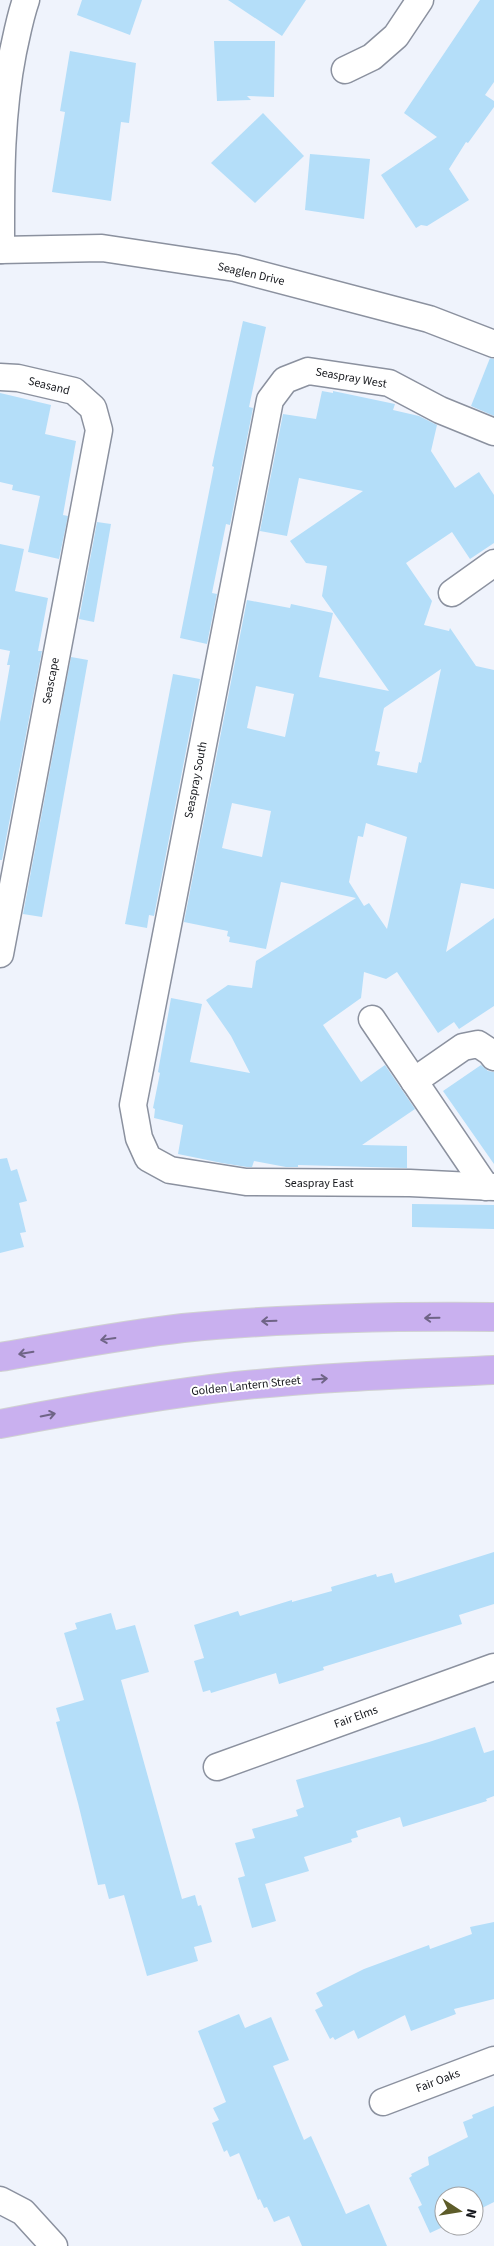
<svg xmlns="http://www.w3.org/2000/svg" width="494" height="2246" viewBox="0 0 494 2246" font-family="'Source Sans 3',sans-serif">
  <rect width="100%" height="100%" fill="#eff3fc"/>
  <g fill="#b4def9" fill-rule="evenodd">
    <path d="M 82,0 L 142,0 L 130,35 L 77,15 Z"/>
    <path d="M 228,0 L 306,0 L 282,36 Z"/>
    <path d="M 480,0 L 494,0 L 494,82 L 485,95 L 494,101 L 494,107 L 468,143 L 466,142 L 449,169 L 469,200 L 427,226 L 421,225 L 416,228 L 381,175 L 437,137 L 404,113 Z"/>
    <path d="M 214,41 L 275,41 L 274,97 L 247,96 L 251,100 L 217,101 Z"/>
    <path d="M 70,51 L 136,63 L 129,123 L 121,122 L 111,201 L 52,192 L 65,112 L 60,111 Z"/>
    <path d="M 263,113 L 304,156 L 255,203 L 211,163 Z"/>
    <path d="M 310,154 L 370,159 L 364,219 L 305,210 Z"/>
    <path d="M 243,321 L 266,327 L 249,407 L 253,408 L 230,525 L 226,524 L 212,593 L 217,594 L 207,644 L 180,638 L 214,467 L 212,466 Z"/>
    <path d="M 490,358 L 494,359 L 494,416 L 471,406 Z"/>
    <path d="M 322,391 L 333,393 L 333,391 L 395,404 L 393,410 L 419,416 L 437,425 L 431,451 L 455,488 L 479,472 L 494,495 L 494,543 L 470,559 L 452,532 L 406,563 L 432,601 L 424,625 L 449,631 L 450,628 L 476,666 L 494,670 L 494,889 L 461,883 L 446,952 L 494,918 L 494,1006 L 459,1029 L 454,1022 L 438,1033 L 397,972 L 386,979 L 364,972 L 361,998 L 323,1025 L 361,1082 L 385,1065 L 415,1109 L 362,1145 L 407,1146 L 407,1168 L 298,1165 L 298,1167 L 286,1167 L 254,1161 L 252,1167 L 247,1167 L 222,1163 L 178,1154 L 183,1125 L 154,1118 L 155,1109 L 153,1108 L 160,1073 L 158,1072 L 171,998 L 202,1004 L 190,1062 L 250,1073 L 231,1036 L 206,1000 L 228,985 L 252,988 L 256,961 L 356,898 L 281,882 L 266,949 L 229,942 L 230,937 L 227,936 L 228,931 L 184,922 L 247,600 L 290,608 L 291,604 L 333,613 L 319,677 L 389,691 L 322,596 L 327,566 L 306,563 L 290,541 L 363,491 L 299,478 L 287,536 L 260,531 L 283,414 L 316,419 ZM 441,669 L 421,763 L 419,762 L 417,773 L 377,765 L 380,752 L 375,751 L 384,708 ZM 256,686 L 294,694 L 285,737 L 247,728 ZM 232,803 L 271,811 L 262,857 L 222,848 ZM 366,823 L 407,837 L 387,929 L 369,903 L 364,906 L 349,882 L 358,836 L 363,837 Z"/>
    <path d="M 0,393 L 51,405 L 45,434 L 76,441 L 63,515 L 68,516 L 59,559 L 28,552 L 40,496 L 12,490 L 13,485 L 0,482 Z"/>
    <path d="M 97,522 L 111,524 L 94,622 L 79,619 Z"/>
    <path d="M 0,544 L 24,549 L 15,591 L 48,598 L 38,651 L 42,651 L 2,860 L 0,860 L 0,722 L 10,665 L 7,665 L 10,651 L 0,649 Z"/>
    <path d="M 71,657 L 88,660 L 42,917 L 23,914 Z"/>
    <path d="M 173,674 L 200,679 L 154,916 L 149,915 L 147,928 L 125,924 Z"/>
    <path d="M 481,1065 L 488,1071 L 494,1072 L 494,1164 L 443,1091 Z"/>
    <path d="M 7,1158 L 11,1171 L 17,1169 L 27,1201 L 19,1203 L 26,1232 L 20,1233 L 24,1247 L 0,1253 L 0,1159 Z"/>
    <path d="M 412,1204 L 494,1205 L 494,1229 L 412,1227 Z"/>
    <path d="M 494,1552 L 494,1604 L 459,1615 L 462,1624 L 323,1667 L 324,1670 L 279,1684 L 276,1673 L 211,1693 L 210,1690 L 203,1692 L 194,1661 L 204,1658 L 194,1625 L 238,1611 L 240,1616 L 292,1600 L 292,1602 L 332,1591 L 331,1587 L 376,1574 L 377,1577 L 392,1573 L 395,1583 Z"/>
    <path d="M 111,1613 L 116,1630 L 135,1625 L 149,1672 L 121,1680 L 182,1899 L 195,1895 L 198,1906 L 201,1905 L 212,1942 L 194,1947 L 198,1961 L 147,1976 L 124,1895 L 109,1899 L 105,1884 L 98,1885 L 78,1803 L 56,1722 L 60,1721 L 56,1708 L 84,1700 L 64,1633 L 77,1629 L 75,1623 Z"/>
    <path d="M 475,1727 L 484,1753 L 494,1750 L 494,1796 L 486,1799 L 487,1801 L 403,1827 L 400,1817 L 356,1831 L 358,1837 L 351,1839 L 352,1842 L 304,1857 L 309,1871 L 265,1884 L 276,1921 L 252,1928 L 238,1878 L 245,1876 L 235,1843 L 255,1838 L 252,1829 L 298,1816 L 296,1810 L 304,1807 L 296,1780 L 429,1742 Z"/>
    <path d="M 494,1922 L 494,1999 L 454,2009 L 456,2014 L 411,2031 L 405,2015 L 358,2039 L 354,2030 L 335,2040 L 333,2037 L 330,2039 L 315,2010 L 323,2006 L 316,1993 L 364,1969 L 429,1945 L 430,1949 L 472,1934 L 470,1927 Z"/>
    <path d="M 239,2014 L 245,2028 L 271,2017 L 289,2060 L 273,2066 L 304,2140 L 311,2136 L 346,2214 L 369,2204 L 387,2246 L 302,2246 L 289,2216 L 274,2222 L 267,2207 L 264,2208 L 260,2199 L 258,2200 L 239,2153 L 230,2157 L 227,2150 L 224,2152 L 212,2123 L 219,2120 L 213,2108 L 226,2102 L 198,2031 Z"/>
    <path d="M 494,2106 L 494,2202 L 474,2212 L 474,2196 L 444,2196 L 445,2226 L 430,2233 L 418,2207 L 422,2205 L 409,2178 L 412,2176 L 411,2174 L 429,2165 L 428,2157 L 468,2137 L 463,2122 L 473,2118 L 472,2115 Z"/>
  </g>
  <g fill="none" stroke-linecap="round" stroke-linejoin="round">
    <g stroke="#8b919f" stroke-width="29">
      <g id="minor">
        <path d="M 345,70 L 372,57 L 396,36 L 420,0"/>
        <path d="M 0,250 L 102,248 L 235,268 L 429,319 L 494,344"/>
        <path d="M 1,250 C 1,183 0,118 13,52 C 17,34 20,17 26,0"/>
        <path d="M 0,377 L 18,378 L 74,391 L 93,408 L 99,430 L 0,954"/>
        <path d="M 494,432 L 440,410 L 389,383 L 308,371 L 285,380 L 270,400 L 133,1105 L 139,1138 L 148,1158 L 170,1170 L 246,1182 L 410,1183 L 494,1187"/>
        <path d="M 452,593 L 494,563"/>
        <path d="M 372,1019 L 486,1187"/>
        <path d="M 414,1081 L 463,1047 L 478,1044 L 490,1052 L 494,1057"/>
        <path d="M 217,1767 L 494,1667"/>
        <path d="M 383,2102 L 494,2060"/>
        <path d="M 0,2200 L 23,2212 L 54,2246"/>
      </g>
    </g>
    <g stroke="#d0d1d2" stroke-width="30">
      <g id="major">
        <path d="M 0,1357 C 61,1347 122,1335 183,1328 C 286,1318 391,1316 494,1317"/>
        <path d="M 0,1424 C 78,1409 157,1395 236,1386 C 322,1377 408,1374 494,1370"/>
      </g>
    </g>
    <use href="#minor" stroke="#fff" stroke-width="26"/>
    <use href="#major" stroke="#c9b0ef" stroke-width="28"/>
  </g>
  <defs><path id="oneway-shaft" d="M-6 0H5M1.5-3L5.5 0L1.5 3" fill="none" stroke-width="1.6" stroke-linecap="round" stroke-linejoin="round" transform="scale(1.25)"/></defs>
  <g stroke="#6f6486">
    <use href="#oneway-shaft" transform="translate(432 1318) rotate(179)"/>
    <use href="#oneway-shaft" transform="translate(269 1321) rotate(178)"/>
    <use href="#oneway-shaft" transform="translate(108 1339) rotate(172)"/>
    <use href="#oneway-shaft" transform="translate(26 1353) rotate(171)"/>
    <use href="#oneway-shaft" transform="translate(320 1379) rotate(-4)"/>
    <use href="#oneway-shaft" transform="translate(48 1415) rotate(-11)"/>
  </g>
  <g text-anchor="middle" dominant-baseline="central" stroke-width="4" stroke-linejoin="round" paint-order="stroke">
    <g font-size="12" fill="#15171c" stroke="#fff">
      <text transform="translate(251 274) rotate(13)">Seaglen Drive</text>
      <text transform="translate(351 378) rotate(10)">Seaspray West</text>
      <text transform="translate(49 386) rotate(14)">Seasand</text>
      <text transform="translate(51 681) rotate(-79)">Seascape</text>
      <text transform="translate(196 780) rotate(-79)">Seaspray South</text>
      <text x="319" y="1183">Seaspray East</text>
      <text transform="translate(246 1386) rotate(-6)">Golden Lantern Street</text>
      <text transform="translate(356 1717) rotate(-20)">Fair Elms</text>
      <text transform="translate(438 2081) rotate(-21)">Fair Oaks</text>
    </g>
  </g>
  <g transform="translate(459 2211) rotate(102)"><circle r="24" fill="#ffffff" stroke="#a1a2a4"/>
  <path d="M0-4L9 19L0 12L-9 19Z" fill="#5d5c29"/>
  <text y="-8" font-size="14" font-weight="bold" text-anchor="middle" fill="#15171c">N</text>
  </g>
</svg>
